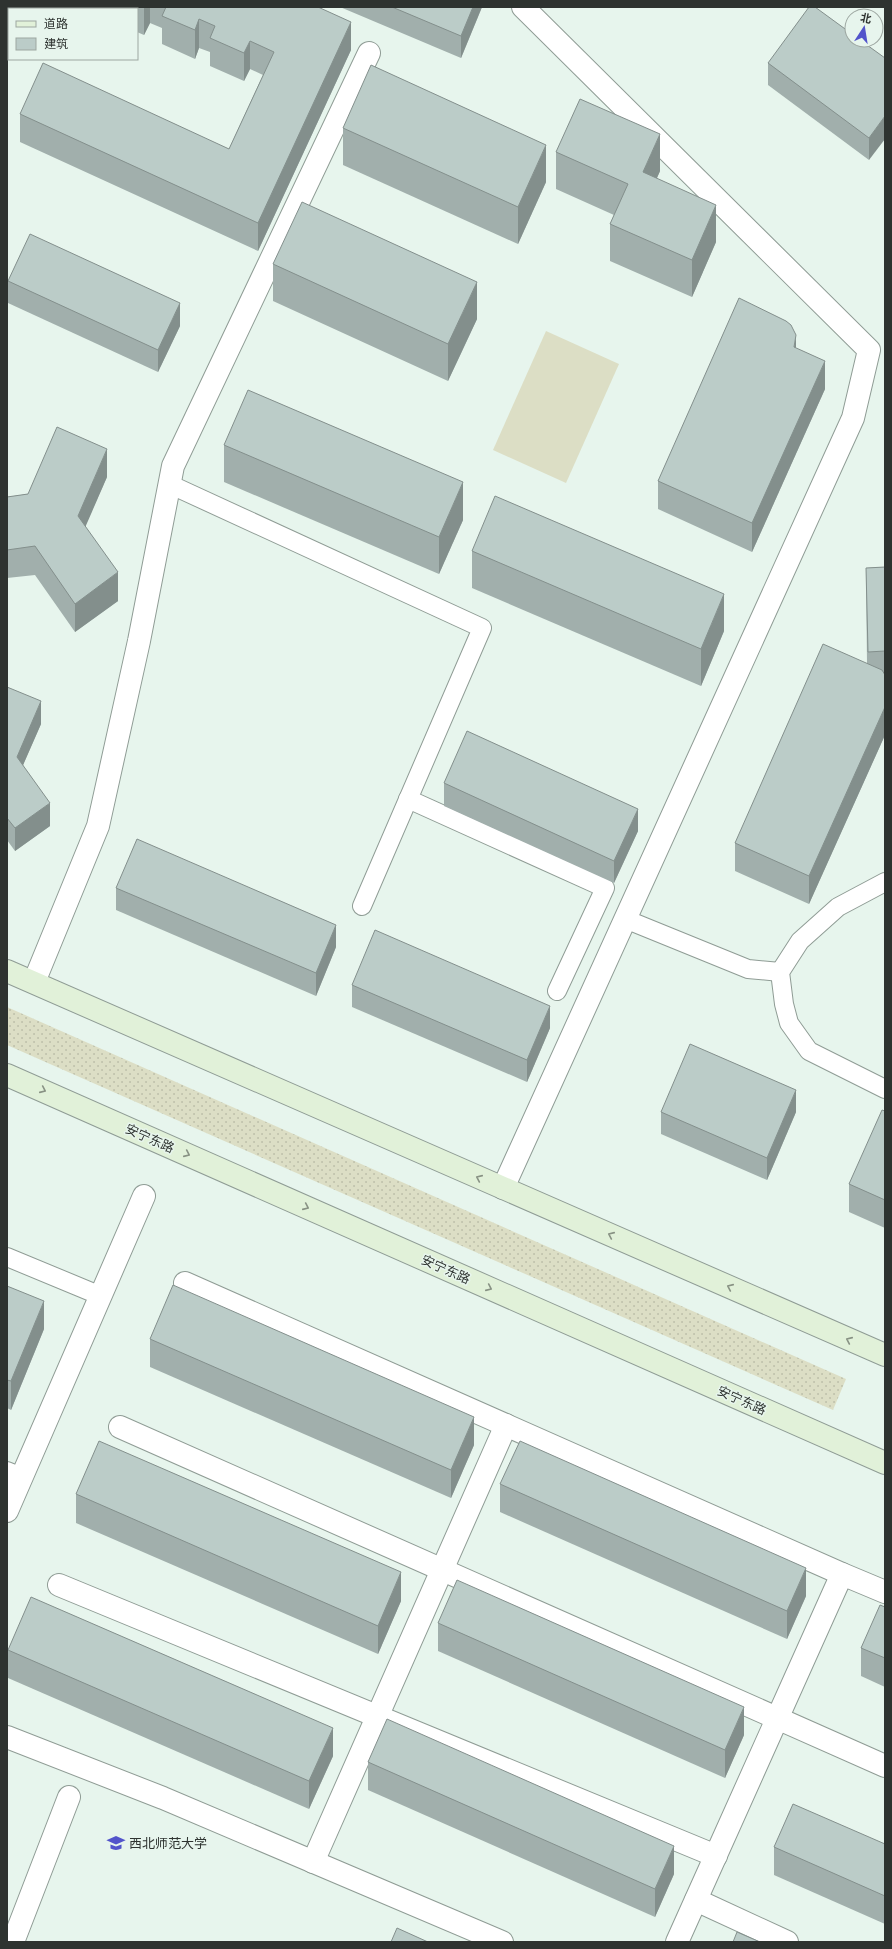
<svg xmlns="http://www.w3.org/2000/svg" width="892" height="1949" viewBox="0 0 892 1949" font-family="Cabin,'Noto Sans SC',sans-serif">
  <defs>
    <pattern id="grass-dots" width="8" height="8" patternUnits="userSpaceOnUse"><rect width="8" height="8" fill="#dcdec5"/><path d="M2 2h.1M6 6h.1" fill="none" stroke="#bdbfaa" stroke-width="1.8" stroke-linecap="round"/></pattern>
  </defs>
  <rect width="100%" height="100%" fill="#e7f5ed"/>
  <path fill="url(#grass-dots)" d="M 7,1007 L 846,1379 L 833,1410 L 7,1045 Z"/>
  <path fill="#dcdec5" d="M 546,331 L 619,364 L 566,483 L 493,450 Z"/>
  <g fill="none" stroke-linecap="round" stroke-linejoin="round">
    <g stroke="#8f9c95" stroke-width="20">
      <g id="lane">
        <path d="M 169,484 L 482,628 L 362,906"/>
        <path d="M 408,799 L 605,888 L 557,991"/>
        <path d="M 885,882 L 838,907 L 800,941 L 780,972 L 784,1004 L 789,1023 L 809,1051 L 885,1089"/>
        <path d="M 625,919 L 748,969 L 780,972"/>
        <path d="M 7,1257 L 101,1296"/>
        <path d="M 7,1471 L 22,1477"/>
      </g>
    </g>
    <g stroke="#8f9c95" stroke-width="24">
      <g id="street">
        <path d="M 34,982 L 98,826 L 139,641 L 173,466 L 369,53"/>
        <path d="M 503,1188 L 853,418 L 869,350 L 523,7"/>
        <path d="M 185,1283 L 842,1574"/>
        <path d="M 120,1427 L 885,1766"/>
        <path d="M 7,1511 L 144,1196"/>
        <path d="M 59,1585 L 716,1856"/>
        <path d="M 7,1737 L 163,1798 L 502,1942"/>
        <path d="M 313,1862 L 506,1425"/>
        <path d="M 696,1900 L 787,1942"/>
        <path d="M 13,1942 L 69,1797"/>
        <path d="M 677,1942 L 842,1574 L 885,1592"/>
      </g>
    </g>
    <g stroke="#8f9c95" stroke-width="24">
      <g id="secondary">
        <path d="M 7,971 L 885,1355"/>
        <path d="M 7,1075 L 885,1463"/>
      </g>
    </g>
    <use href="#lane" stroke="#fff" stroke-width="18"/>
    <use href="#street" stroke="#fff" stroke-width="22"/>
    <use href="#secondary" stroke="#e1f1d9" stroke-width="22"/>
  </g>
  <g fill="#a1afac">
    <path d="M 7,7 L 35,7 L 34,9 L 9,9 L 9,39 L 7,44 Z"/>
    <path d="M 82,7 L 97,7 L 96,9 L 87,9 Z"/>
    <path d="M 112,7 L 318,7 L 351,50 L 258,251 L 20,142 L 20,114 L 229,149 L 263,75 L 250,69 L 244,81 L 210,66 L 210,52 L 199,48 L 195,59 L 162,44 L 162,28 L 150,23 L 144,35 L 137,32 L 137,9 L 112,9 Z"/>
    <path d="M 340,7 L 482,7 L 461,58 Z"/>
    <path d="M 885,58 L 869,160 L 768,85 L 768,63 Z"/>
    <path d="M 343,128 L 546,182 L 518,244 L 343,165 Z"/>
    <path d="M 556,152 L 660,171 L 657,178 L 716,242 L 692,297 L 610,261 L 610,224 L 614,215 L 556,189 Z"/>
    <path d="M 273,264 L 477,319 L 448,381 L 273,301 Z"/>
    <path d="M 8,281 L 180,326 L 158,372 L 8,303 Z"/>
    <path d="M 796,348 L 825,389 L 752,552 L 658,509 L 658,481 Z"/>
    <path d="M 224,445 L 463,520 L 439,574 L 224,482 Z"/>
    <path d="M 107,477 L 85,526 L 118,601 L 75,632 L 35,575 L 7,578 L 7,497 L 28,494 Z"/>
    <path d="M 472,551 L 724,631 L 701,686 L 472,588 Z"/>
    <path d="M 885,567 L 885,735 L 809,904 L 735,871 L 735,843 L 867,664 L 866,568 Z"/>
    <path d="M 7,687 L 41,724 L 23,765 L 50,826 L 15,851 L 7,840 Z"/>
    <path d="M 444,783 L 638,831 L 614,883 L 444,806 Z"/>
    <path d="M 116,888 L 336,947 L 316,996 L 116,910 Z"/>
    <path d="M 352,985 L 550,1028 L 527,1082 L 352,1007 Z"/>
    <path d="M 885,1111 L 885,1228 L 849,1212 L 849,1184 Z"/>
    <path d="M 661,1112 L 796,1112 L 767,1180 L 661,1134 Z"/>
    <path d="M 7,1286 L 44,1329 L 11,1410 L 7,1408 Z"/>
    <path d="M 150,1339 L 474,1445 L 451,1498 L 150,1367 Z"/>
    <path d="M 500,1484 L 806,1596 L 787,1639 L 500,1512 Z"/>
    <path d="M 76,1494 L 401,1601 L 378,1654 L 76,1523 Z"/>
    <path d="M 885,1607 L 885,1687 L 861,1676 L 861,1648 Z"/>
    <path d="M 438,1623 L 744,1735 L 725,1778 L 438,1651 Z"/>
    <path d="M 8,1650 L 333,1756 L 309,1809 L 8,1678 Z"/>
    <path d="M 368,1762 L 674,1874 L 655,1917 L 368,1790 Z"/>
    <path d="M 885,1844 L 885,1924 L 774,1875 L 774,1847 Z"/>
  </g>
  <g fill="#838f8c">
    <path d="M 21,7 L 35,7 L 34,9 L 21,9 Z"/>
    <path d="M 144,7 L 150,7 L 150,23 L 144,35 Z"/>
    <path d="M 473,7 L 482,7 L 461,58 L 461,36 Z"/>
    <path d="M 9,11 L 9,39 L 7,44 L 7,15 Z"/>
    <path d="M 199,19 L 199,48 L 195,59 L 195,30 Z"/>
    <path d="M 351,22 L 351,50 L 258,251 L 258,223 Z"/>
    <path d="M 250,41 L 250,69 L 244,81 L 244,53 Z"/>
    <path d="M 885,116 L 885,139 L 869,160 L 869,138 Z"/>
    <path d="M 660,134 L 660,171 L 643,209 L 643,172 Z"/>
    <path d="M 546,145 L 546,182 L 518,244 L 518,207 Z"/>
    <path d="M 716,205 L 716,242 L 692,297 L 692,260 Z"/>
    <path d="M 477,282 L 477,319 L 448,381 L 448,344 Z"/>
    <path d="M 180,303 L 180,326 L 158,372 L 158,350 Z"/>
    <path d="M 796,335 L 796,364 L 794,347 Z"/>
    <path d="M 825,361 L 825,389 L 752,552 L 752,523 Z"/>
    <path d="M 107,449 L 107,477 L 78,544 L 78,516 Z"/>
    <path d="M 463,482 L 463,520 L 439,574 L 439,537 Z"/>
    <path d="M 118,572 L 118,601 L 75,632 L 75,604 Z"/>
    <path d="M 724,594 L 724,631 L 701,686 L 701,649 Z"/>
    <path d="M 41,701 L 41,724 L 17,779 L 17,757 Z"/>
    <path d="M 885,707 L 885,735 L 809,904 L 809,876 Z"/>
    <path d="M 50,803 L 50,826 L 15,851 L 15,828 Z"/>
    <path d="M 638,809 L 638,831 L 614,883 L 614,861 Z"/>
    <path d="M 336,925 L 336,947 L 316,996 L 316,973 Z"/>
    <path d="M 550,1006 L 550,1028 L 527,1082 L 527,1060 Z"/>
    <path d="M 796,1090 L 796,1112 L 767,1180 L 767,1158 Z"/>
    <path d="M 44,1301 L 44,1329 L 11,1410 L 11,1381 Z"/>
    <path d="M 474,1417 L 474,1445 L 451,1498 L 451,1470 Z"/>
    <path d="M 806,1568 L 806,1596 L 787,1639 L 787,1611 Z"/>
    <path d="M 401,1572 L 401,1601 L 378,1654 L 378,1626 Z"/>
    <path d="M 744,1707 L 744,1735 L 725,1778 L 725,1750 Z"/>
    <path d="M 333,1728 L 333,1756 L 309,1809 L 309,1781 Z"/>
    <path d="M 674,1846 L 674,1874 L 655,1917 L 655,1889 Z"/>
  </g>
  <g fill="#bbccc8" stroke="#838f8c">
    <path d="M 7,7 L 11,7 L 10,9 L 9,9 L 9,11 L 7,15 Z"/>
    <path d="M 166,7 L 318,7 L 351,22 L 258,223 L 20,114 L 43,63 L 229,149 L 274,52 L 250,41 L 244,53 L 210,38 L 215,26 L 199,19 L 195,30 L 162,16 Z"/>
    <path d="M 392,7 L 473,7 L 461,36 Z"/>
    <path d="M 809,7 L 815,7 L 852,34 L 852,40 L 860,40 L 885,58 L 885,116 L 869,138 L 768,63 Z"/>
    <path d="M 371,65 L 546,145 L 518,207 L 343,128 Z"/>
    <path d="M 580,99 L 660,134 L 643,172 L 716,205 L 692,260 L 610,224 L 628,184 L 556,152 Z"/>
    <path d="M 302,202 L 477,282 L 448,344 L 273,264 Z"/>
    <path d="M 30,234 L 180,303 L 158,350 L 8,281 Z"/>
    <path d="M 739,298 L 786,321 L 791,325 L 796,335 L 794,347 L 825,361 L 752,523 L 658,481 Z"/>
    <path d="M 248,390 L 463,482 L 439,537 L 224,445 Z"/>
    <path d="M 57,427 L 107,449 L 78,516 L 118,572 L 75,604 L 35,546 L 7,550 L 7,497 L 28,494 Z"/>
    <path d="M 495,496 L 724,594 L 701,649 L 472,551 Z"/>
    <path d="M 885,567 L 885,651 L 868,652 L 866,568 Z"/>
    <path d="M 823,644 L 882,670 L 885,675 L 885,707 L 809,876 L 735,843 Z"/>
    <path d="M 7,687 L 41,701 L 17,757 L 50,803 L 15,828 L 7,818 Z"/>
    <path d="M 467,731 L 638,809 L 614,861 L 444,783 Z"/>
    <path d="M 137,839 L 336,925 L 316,973 L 116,888 Z"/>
    <path d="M 375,930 L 550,1006 L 527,1060 L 352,985 Z"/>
    <path d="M 690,1044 L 796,1090 L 767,1158 L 661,1112 Z"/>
    <path d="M 882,1110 L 885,1111 L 885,1200 L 849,1184 Z"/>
    <path d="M 173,1285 L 474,1417 L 451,1470 L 150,1339 Z"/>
    <path d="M 7,1286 L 44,1301 L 11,1381 L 7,1380 Z"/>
    <path d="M 99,1441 L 401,1572 L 378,1626 L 76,1494 Z"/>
    <path d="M 520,1441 L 806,1568 L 787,1611 L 500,1484 Z"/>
    <path d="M 457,1580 L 744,1707 L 725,1750 L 438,1623 Z"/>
    <path d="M 31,1597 L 333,1728 L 309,1781 L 8,1650 Z"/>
    <path d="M 880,1605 L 885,1607 L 885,1658 L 861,1648 Z"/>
    <path d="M 387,1719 L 674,1846 L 655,1889 L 368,1762 Z"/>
    <path d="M 793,1804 L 885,1844 L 885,1896 L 774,1847 Z"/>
    <path d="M 397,1928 L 428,1942 L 391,1942 Z"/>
    <path d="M 737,1932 L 760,1942 L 733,1942 Z"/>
  </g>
  <defs><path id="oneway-chevron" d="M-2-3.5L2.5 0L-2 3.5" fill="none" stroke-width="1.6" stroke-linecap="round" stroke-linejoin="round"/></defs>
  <g stroke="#889284">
    <use href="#oneway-chevron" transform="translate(43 1090) rotate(24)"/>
    <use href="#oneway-chevron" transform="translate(187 1154) rotate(24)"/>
    <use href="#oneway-chevron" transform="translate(479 1178) rotate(-156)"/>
    <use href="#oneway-chevron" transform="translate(306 1207) rotate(24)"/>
    <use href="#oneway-chevron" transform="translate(611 1235) rotate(-156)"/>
    <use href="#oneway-chevron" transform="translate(730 1287) rotate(-156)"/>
    <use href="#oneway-chevron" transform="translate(489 1288) rotate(24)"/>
    <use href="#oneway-chevron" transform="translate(849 1340) rotate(-156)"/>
  </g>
  <defs>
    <g id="university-bare" transform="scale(1.38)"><path d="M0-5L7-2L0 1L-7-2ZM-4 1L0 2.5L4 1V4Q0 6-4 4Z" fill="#5254cb" stroke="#e7f5ed" stroke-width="2.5" paint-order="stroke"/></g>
  </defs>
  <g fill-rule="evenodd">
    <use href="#university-bare" x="116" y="1843"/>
  </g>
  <g text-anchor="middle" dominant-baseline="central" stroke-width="3" stroke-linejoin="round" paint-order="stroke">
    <g font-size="13" fill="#2e3330" stroke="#e7f5ed">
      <text transform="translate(150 1138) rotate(24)">安宁东路</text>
      <text transform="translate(446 1269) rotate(24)">安宁东路</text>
      <text transform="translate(742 1400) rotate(24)">安宁东路</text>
    </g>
    <g font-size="13" fill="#2e3330" stroke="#e7f5ed" text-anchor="start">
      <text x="129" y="1843">西北师范大学</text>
    </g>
  </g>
  <rect width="892" height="1949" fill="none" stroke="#2e3330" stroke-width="16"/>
  <rect x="8" y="8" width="130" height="52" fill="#e7f5ed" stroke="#9da7a1"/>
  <rect x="16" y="21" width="20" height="6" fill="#e1f1d9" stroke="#9da7a1"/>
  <text x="44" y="28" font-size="12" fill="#2e3330">道路</text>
  <rect x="16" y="38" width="20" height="12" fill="#bbccc8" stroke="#9da7a1"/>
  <text x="44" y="48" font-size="12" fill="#2e3330">建筑</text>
  <g transform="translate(864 28) rotate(12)"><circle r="19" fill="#e7f5ed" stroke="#9da7a1"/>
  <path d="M0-3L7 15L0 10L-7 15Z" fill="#5254cb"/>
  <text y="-6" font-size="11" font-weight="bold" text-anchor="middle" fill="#2e3330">北</text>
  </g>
</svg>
